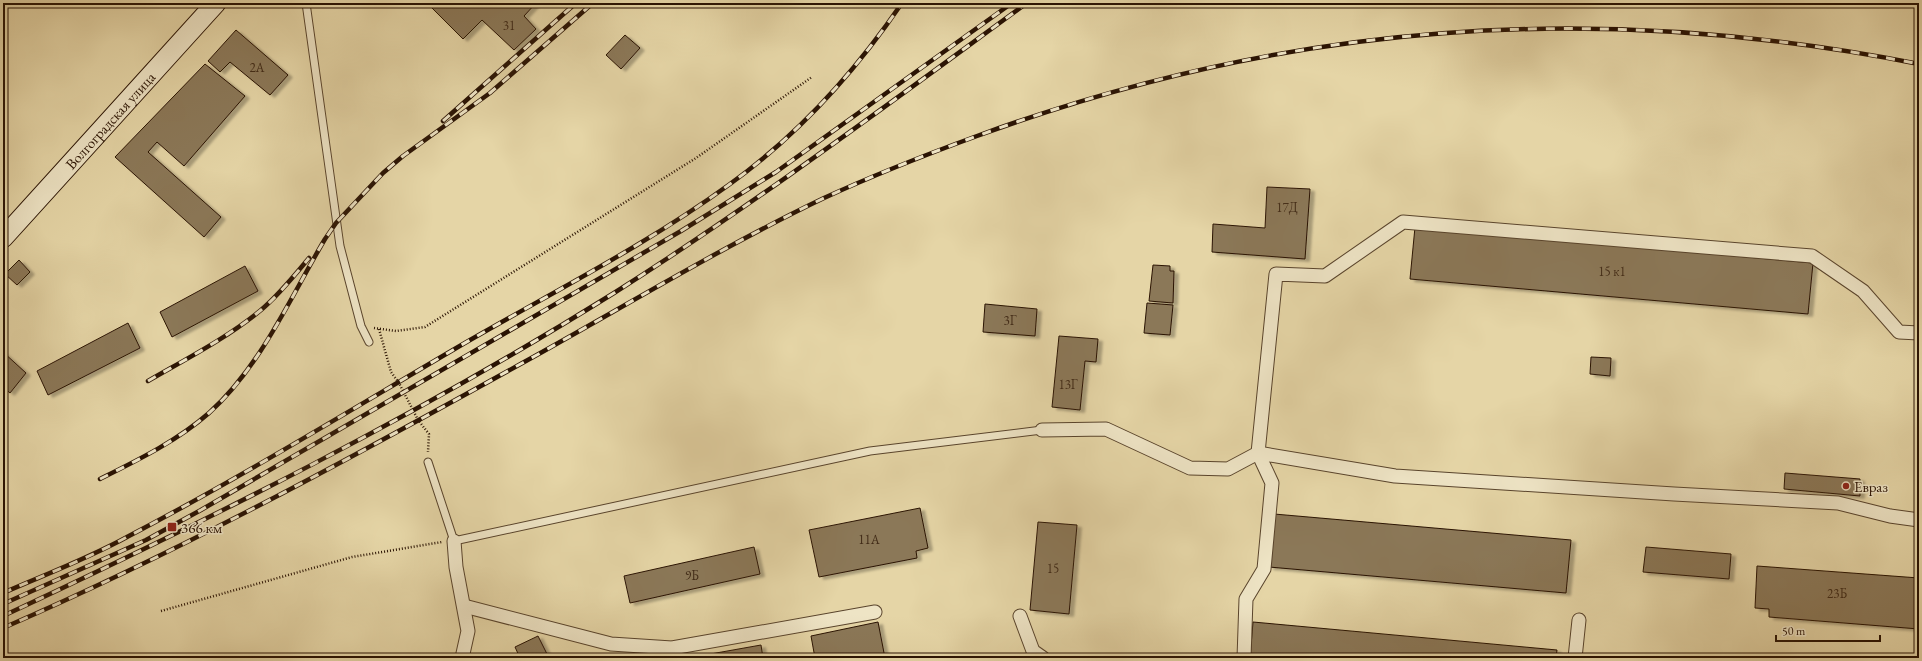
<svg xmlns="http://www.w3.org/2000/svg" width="1922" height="661" viewBox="0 0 1922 661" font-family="'EB Garamond',serif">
  <defs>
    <filter id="shadow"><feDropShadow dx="4.5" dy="2.5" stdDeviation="1" flood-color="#0004"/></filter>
  </defs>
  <rect width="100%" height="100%" fill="#e5d5a6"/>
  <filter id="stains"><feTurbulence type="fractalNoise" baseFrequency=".005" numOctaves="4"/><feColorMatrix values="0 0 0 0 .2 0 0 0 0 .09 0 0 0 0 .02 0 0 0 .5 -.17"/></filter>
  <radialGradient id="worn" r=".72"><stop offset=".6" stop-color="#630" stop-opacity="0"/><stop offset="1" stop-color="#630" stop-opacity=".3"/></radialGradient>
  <g fill="#8b7858" stroke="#2a1303" filter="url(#shadow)">
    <path d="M 427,3 L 536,3 L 524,16 L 536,29 L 514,50 L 482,20 L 463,39 Z"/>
    <path d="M 236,30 L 288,75 L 270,95 L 230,62 L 220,72 L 208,61 Z"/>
    <path d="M 625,35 L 640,48 L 621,69 L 606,55 Z"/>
    <path d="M 205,64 L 245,96 L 184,166 L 157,142 L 148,152 L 221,217 L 204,237 L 115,157 Z"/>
    <path d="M 1267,187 L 1310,189 L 1305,259 L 1212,252 L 1213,224 L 1265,228 Z"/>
    <path d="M 1415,227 L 1813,263 L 1808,314 L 1410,279 Z"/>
    <path d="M 19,260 L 30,272 L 17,285 L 5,274 Z"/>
    <path d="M 1153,265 L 1170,266 L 1170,271 L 1174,271 L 1173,303 L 1149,301 Z"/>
    <path d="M 245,266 L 258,291 L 172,337 L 160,312 Z"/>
    <path d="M 1147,303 L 1173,305 L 1170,335 L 1144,333 Z"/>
    <path d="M 985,304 L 1037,309 L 1035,336 L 983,332 Z"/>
    <path d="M 128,323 L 140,348 L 48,395 L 37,371 Z"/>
    <path d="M 1059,336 L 1098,339 L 1096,362 L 1085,361 L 1080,410 L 1052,407 Z"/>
    <path d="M 3,352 L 26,373 L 10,393 L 3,387 Z"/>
    <path d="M 1591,357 L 1611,358 L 1610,376 L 1590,374 Z"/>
    <path d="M 1785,473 L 1860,479 L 1860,496 L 1784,489 Z"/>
    <path d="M 920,508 L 928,548 L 916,551 L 917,558 L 819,577 L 809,530 Z"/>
    <path d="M 1274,514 L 1571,540 L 1566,593 L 1269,567 Z"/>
    <path d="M 1038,522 L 1077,525 L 1069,614 L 1030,610 Z"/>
    <path d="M 754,547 L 760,574 L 630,603 L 624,576 Z"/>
    <path d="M 1646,547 L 1731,554 L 1729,579 L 1643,572 Z"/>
    <path d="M 1757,566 L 1919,578 L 1919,629 L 1769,617 L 1769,609 L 1755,608 Z"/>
    <path d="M 878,622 L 885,658 L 815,658 L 811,636 Z"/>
    <path d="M 1253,622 L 1557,650 L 1556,658 L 1250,658 Z"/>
    <path d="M 538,636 L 549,658 L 520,658 L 515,647 Z"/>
    <path d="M 761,645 L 763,658 L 688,658 Z"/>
  </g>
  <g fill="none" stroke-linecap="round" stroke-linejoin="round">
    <g stroke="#59442c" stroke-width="9">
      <g id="lane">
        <path d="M 306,3 L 340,246 L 361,326 L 369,342"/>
        <path d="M 428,462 L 454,541 L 870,451 L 1042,430"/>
      </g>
    </g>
    <g stroke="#59442c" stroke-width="15">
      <g id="street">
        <path d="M 1042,430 L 1106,429 L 1190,468 L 1228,469 L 1258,453 L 1395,476 L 1674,494 L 1838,503 L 1890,516 L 1919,520"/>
        <path d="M 454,541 L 456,567 L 468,631 L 462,658"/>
        <path d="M 464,606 L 611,644 L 672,648 L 875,612"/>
        <path d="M 1020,616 L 1033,651 L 1043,658"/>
        <path d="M 1244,658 L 1246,599 L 1264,569 L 1272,483 L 1258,453 L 1276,274 L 1325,276 L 1403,222 L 1812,256 L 1863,291 L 1899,332 L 1919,333"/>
        <path d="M 1575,658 L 1579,620"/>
      </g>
    </g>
    <g stroke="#2a1303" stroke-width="21">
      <g id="secondary">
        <path id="s1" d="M 3,238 L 216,3"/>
      </g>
    </g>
    <g stroke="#2a1303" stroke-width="2.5" stroke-dasharray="1 2" stroke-linecap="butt">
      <path d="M 374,328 L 396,331 L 425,327 L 696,158 L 812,77"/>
      <path d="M 379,329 L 391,372 L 399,383 L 418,420 L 429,434 L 428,452"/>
      <path d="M 161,611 L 352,557 L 442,542"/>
    </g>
    <use href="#lane" stroke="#eee4c5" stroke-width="7"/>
    <use href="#street" stroke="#eee4c5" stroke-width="13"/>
    <use href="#secondary" stroke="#eee4c5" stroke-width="19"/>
    <g stroke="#2a1303" stroke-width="4.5">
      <g id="rail">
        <path d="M 443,121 L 576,3"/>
        <path d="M 148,381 C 186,359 227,338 261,310 C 279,295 294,276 309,258"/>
        <path d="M 100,479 C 138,460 177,441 209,413 C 261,366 290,298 325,239 L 336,223 L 383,173 L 403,156 L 490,93 L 593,3"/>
        <path d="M 3,593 C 44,575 87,559 127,537 C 240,478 349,411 458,347 C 549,294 645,246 730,184 C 798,135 855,72 902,3"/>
        <path d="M 3,604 L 146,540 L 201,510 L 681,231 L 776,172 L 1012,3"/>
        <path d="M 3,616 C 213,518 417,416 614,293 C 756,203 891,102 1027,3"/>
        <path d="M 3,628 C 186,549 360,453 535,356 C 630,303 726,245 824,198 C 874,175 925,155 977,136 C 1288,22 1594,0 1919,64"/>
      </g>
    </g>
    <use href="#rail" stroke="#eee4c5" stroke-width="3" stroke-dasharray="9" stroke-linecap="butt"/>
  </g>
  <g fill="#8f2418" stroke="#eee4c5" stroke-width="1.5">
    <circle cx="1846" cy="486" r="4"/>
    <rect x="167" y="522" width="10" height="10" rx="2"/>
  </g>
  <g text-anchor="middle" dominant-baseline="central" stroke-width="3" stroke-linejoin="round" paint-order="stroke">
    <g font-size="13" fill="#422c18">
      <text x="509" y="25">31</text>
      <text x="257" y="67">2А</text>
      <text x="1287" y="207">17Д</text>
      <text x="1612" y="271">15 к1</text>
      <text x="1010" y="320">3Г</text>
      <text x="1068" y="384">13Г</text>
      <text x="869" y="539">11А</text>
      <text x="1053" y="568">15</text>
      <text x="692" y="575">9Б</text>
      <text x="1837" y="593">23Б</text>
    </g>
    <g font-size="15" fill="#2a1303" stroke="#eee4c5">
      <text stroke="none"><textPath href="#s1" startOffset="159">Волгоградская улица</textPath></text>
    </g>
    <g font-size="15" fill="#2a1303" stroke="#eee4c5" text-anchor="start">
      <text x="1854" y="486">Евраз</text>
      <text x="181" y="527">366 км</text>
    </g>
  </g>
  <rect width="1922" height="661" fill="none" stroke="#e5d5a6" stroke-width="16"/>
  <rect x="4" y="4" width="1914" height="653" fill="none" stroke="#2a1303" stroke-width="2"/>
  <rect x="8" y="8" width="1906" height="645" fill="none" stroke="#2a1303"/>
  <path d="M1776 635v6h104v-6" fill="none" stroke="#2a1303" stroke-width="2"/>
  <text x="1782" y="635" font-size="12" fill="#2a1303" stroke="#eee4c5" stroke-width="3" paint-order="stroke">50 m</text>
  <rect width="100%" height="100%" filter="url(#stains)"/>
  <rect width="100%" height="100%" fill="url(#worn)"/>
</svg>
